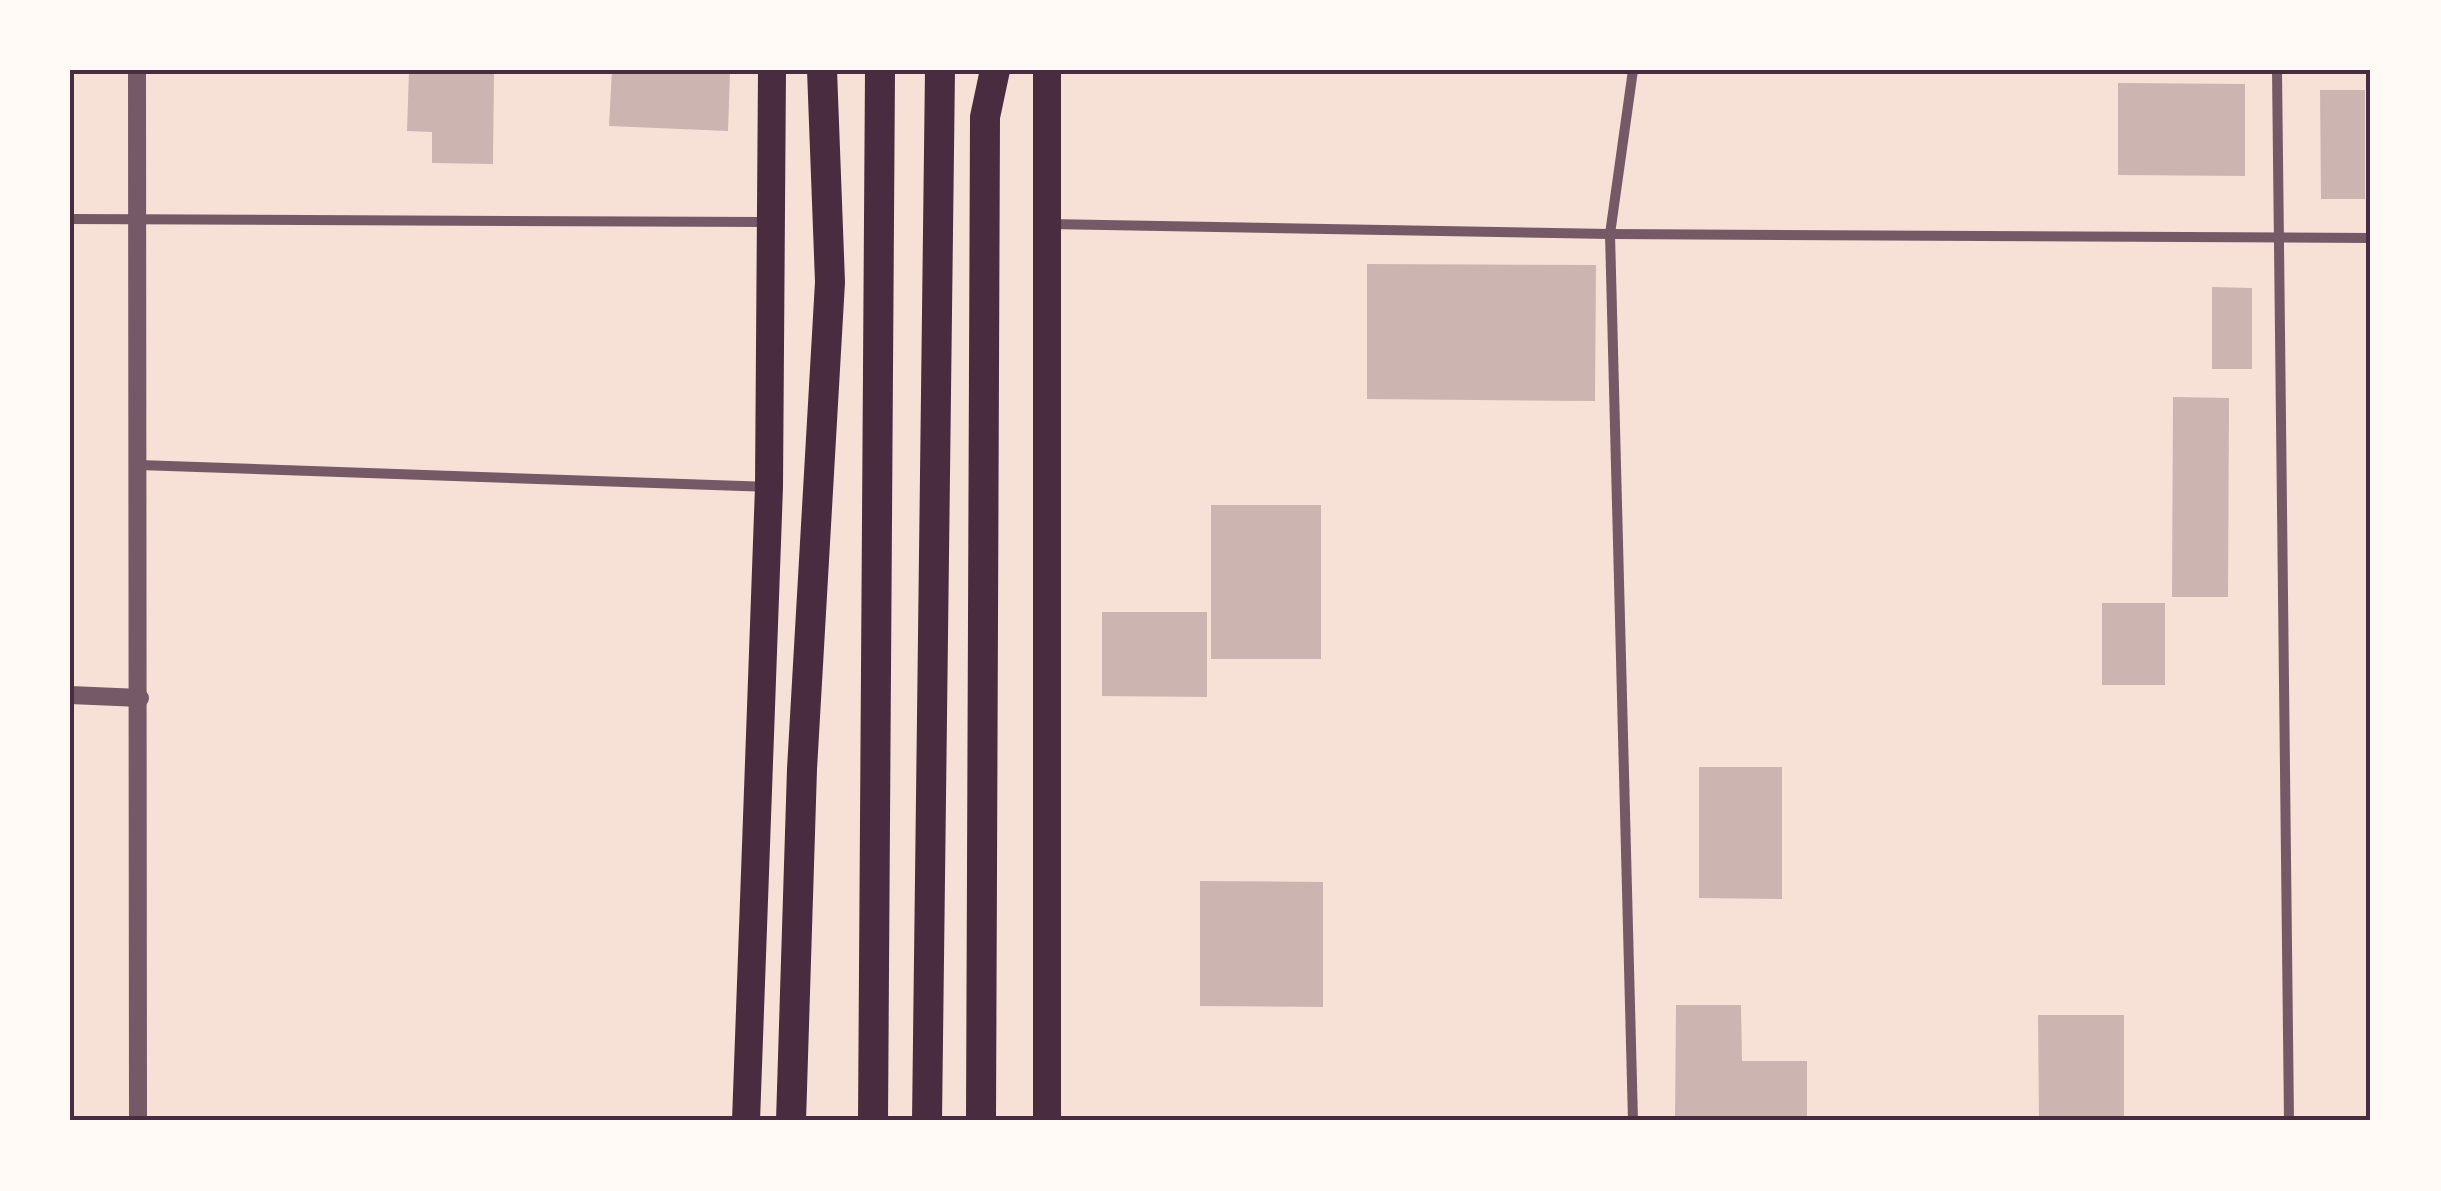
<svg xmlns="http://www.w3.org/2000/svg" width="2441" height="1191" viewBox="0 0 2441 1191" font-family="Jost,sans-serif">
  <rect width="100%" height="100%" fill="#f7e1d7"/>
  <g fill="#ccb4b1">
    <path d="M 409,70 L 494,70 L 493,164 L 432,163 L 432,132 L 407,131 Z"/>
    <path d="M 612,70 L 730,72 L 728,131 L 609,126 Z"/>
    <path d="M 2169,70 L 2244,70 L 2244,74 L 2169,73 Z"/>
    <path d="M 2118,83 L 2245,84 L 2245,176 L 2118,175 Z"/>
    <path d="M 2320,90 L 2365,90 L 2365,199 L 2321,199 Z"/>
    <path d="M 1367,264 L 1596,265 L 1595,401 L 1367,399 Z"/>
    <path d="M 2212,287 L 2252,288 L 2252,369 L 2212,369 Z"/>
    <path d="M 2173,397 L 2229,398 L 2228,597 L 2172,597 Z"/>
    <rect x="1211" y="505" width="110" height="154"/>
    <rect x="2102" y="603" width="63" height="82"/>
    <path d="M 1102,612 L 1207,612 L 1207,697 L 1102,696 Z"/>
    <path d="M 1699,767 L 1782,767 L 1782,899 L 1699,898 Z"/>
    <path d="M 1200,881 L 1323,882 L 1323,1007 L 1200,1006 Z"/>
    <path d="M 1676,1005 L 1741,1005 L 1742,1061 L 1807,1061 L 1807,1121 L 1675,1121 Z"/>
    <path d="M 2038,1015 L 2124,1015 L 2124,1121 L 2039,1121 Z"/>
  </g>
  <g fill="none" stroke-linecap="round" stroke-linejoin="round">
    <g stroke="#755966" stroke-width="10">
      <path d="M 1633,70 L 1610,234 L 1633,1121"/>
      <path d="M 2277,70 L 2289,1121"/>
      <path d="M 70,219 L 766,222"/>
      <path d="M 1048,224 L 1610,234 L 2371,238"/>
      <path d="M 139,465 L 768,487"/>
    </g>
    <g stroke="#755966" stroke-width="18">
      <path d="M 137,70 L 138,1121"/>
      <path d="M 70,695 L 140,698"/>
    </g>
    <g stroke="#4a2c40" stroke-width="28">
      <path d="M 746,1121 L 769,487 L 772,70"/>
      <path d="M 1047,1121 L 1047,70"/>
    </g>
    <g stroke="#4a2c40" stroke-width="30">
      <path d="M 791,1121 L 802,769 L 830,282 L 822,70"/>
      <path d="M 873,1121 L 880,70"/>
      <path d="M 927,1121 L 940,70"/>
      <path d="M 981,1121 L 985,117 L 995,70"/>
    </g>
  </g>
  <rect width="2441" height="1191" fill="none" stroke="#fffaf5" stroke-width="145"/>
  <rect x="72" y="72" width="2296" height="1046" fill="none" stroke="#4a2c40" stroke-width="4"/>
</svg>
